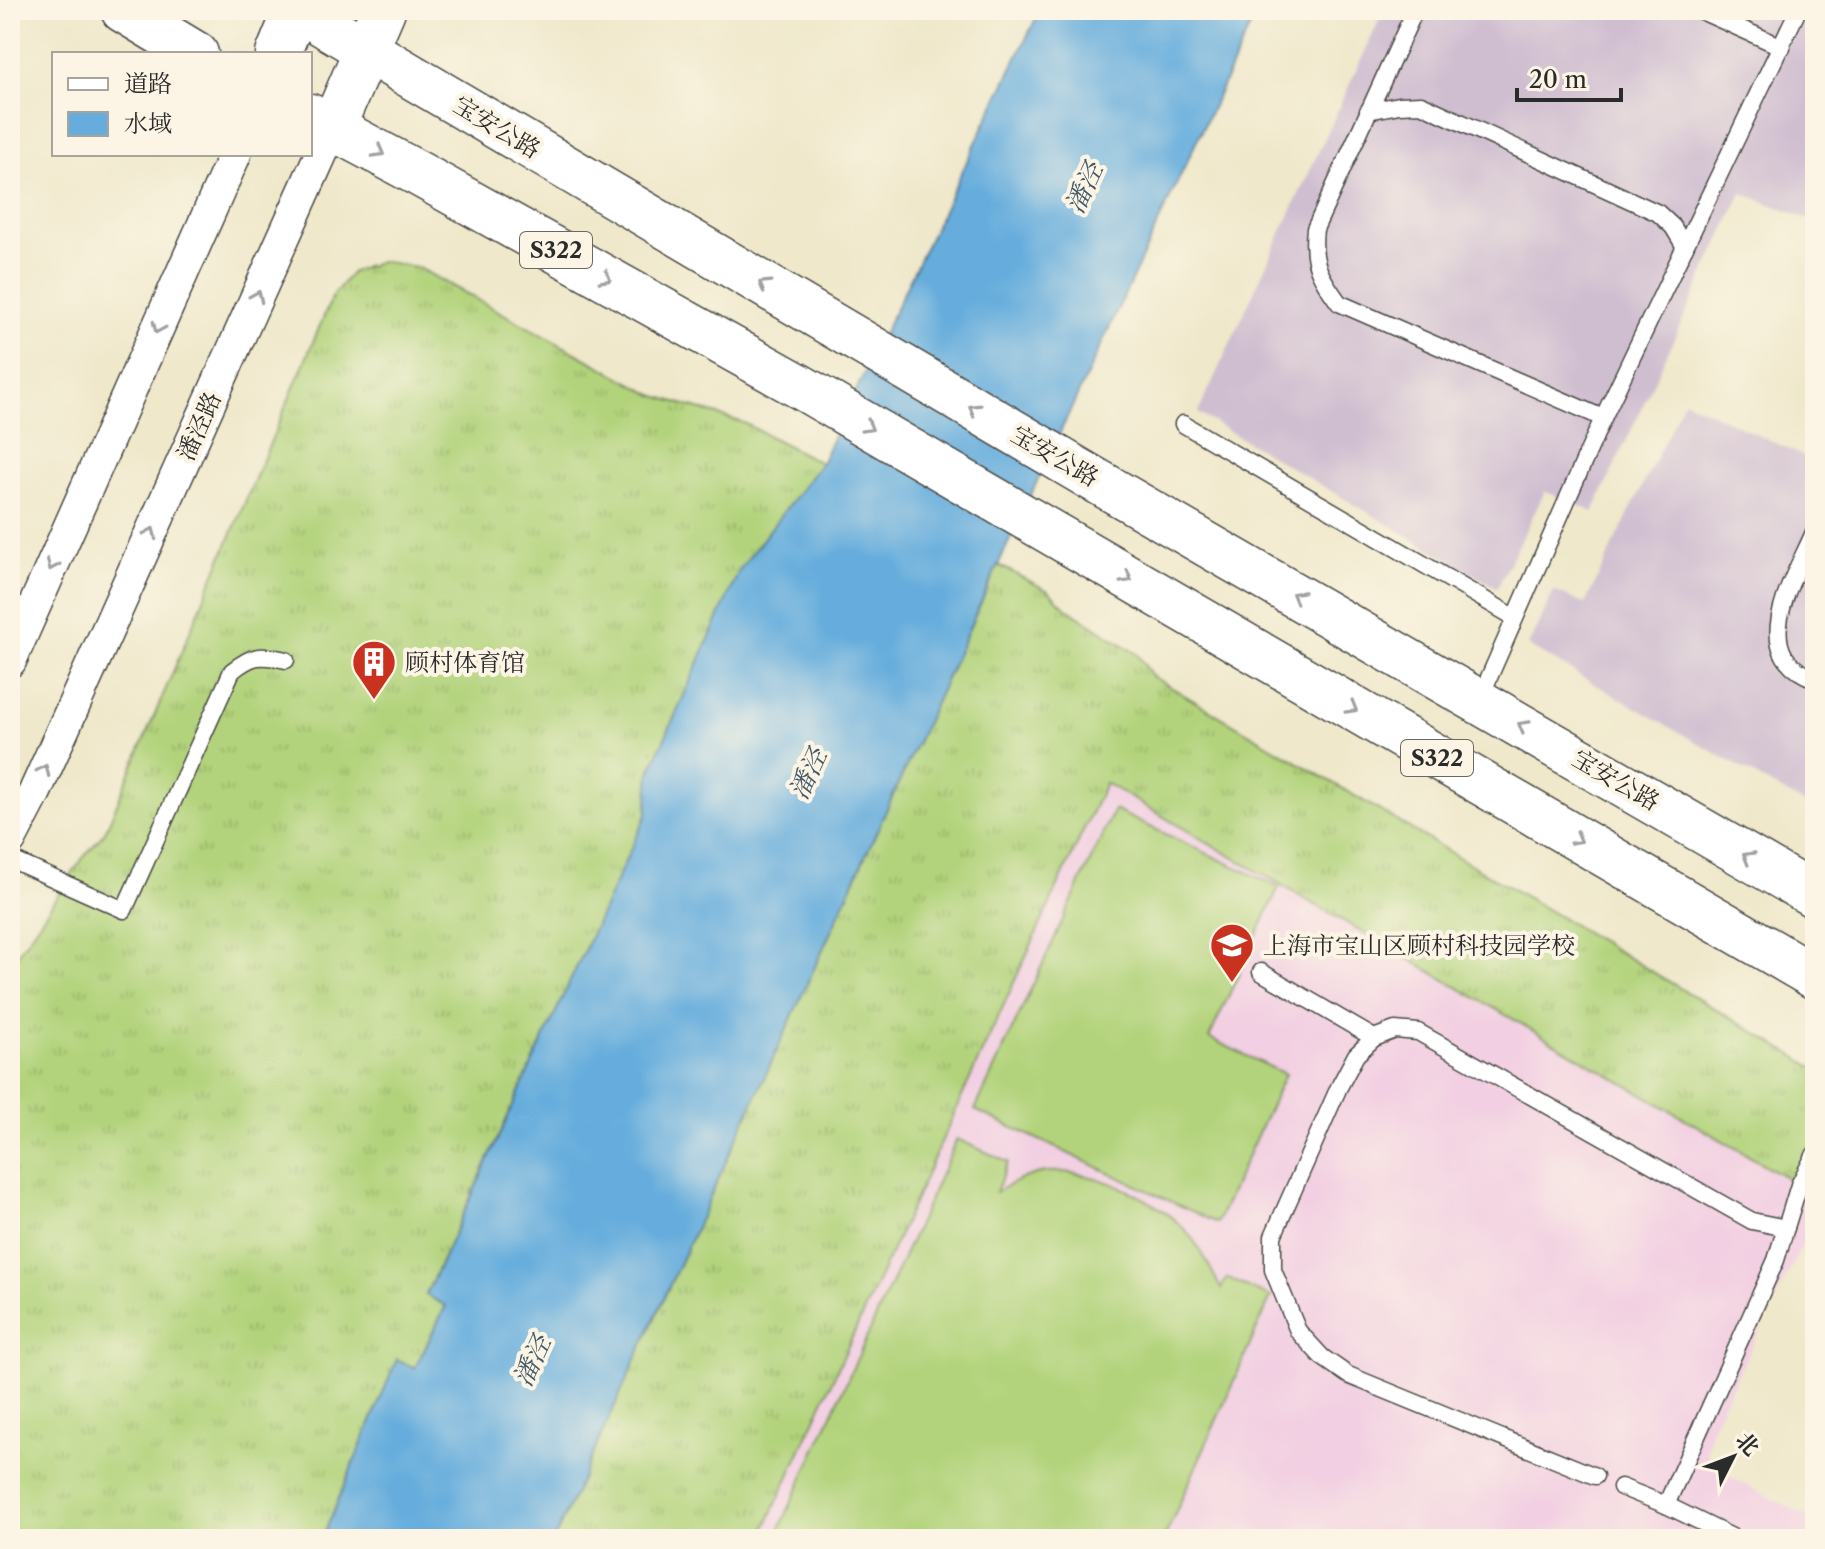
<svg xmlns="http://www.w3.org/2000/svg" width="1825" height="1549" viewBox="0 0 1825 1549" font-family="'Libre Caslon Text','Noto Serif SC',serif">
  <defs>
    <pattern id="grass-tufts" width="24" height="20" patternUnits="userSpaceOnUse" patternTransform="scale(2)"><rect width="24" height="20" fill="#b2d37b"/><path d="M3 7l-1-3M5 7V3M7 7l1-3M15 17l-1-3M17 17v-4M19 17l1-3" fill="none" stroke="#99b56a"/></pattern>
  </defs>
  <rect width="100%" height="100%" fill="#fcf5e5"/>
  <filter id="ink" filterUnits="userSpaceOnUse"><feTurbulence type="fractalNoise" baseFrequency=".0125" numOctaves="2"/><feDisplacementMap in="SourceGraphic" scale="16" xChannelSelector="R" yChannelSelector="G"/><feConvolveMatrix kernelMatrix="1 2 1 2 8 2 1 2 1" color-interpolation-filters="sRGB"/></filter>
  <filter id="wash" filterUnits="userSpaceOnUse"><feTurbulence type="fractalNoise" baseFrequency=".006" numOctaves="4" result="noise"/><feDisplacementMap in="SourceGraphic" scale="32" xChannelSelector="R" yChannelSelector="G"/><feGaussianBlur stdDeviation="1.8" result="paint"/><feColorMatrix in="noise" values="0 0 0 0 0 0 0 0 0 0 0 0 0 0 0 0 0 1.4 0 .05"/><feComposite in="paint" operator="in"/></filter>
  <g filter="url(#wash)">
    <rect width="100%" height="100%" fill="#efe8cb"/>
    <path fill="#f2cfe2" d="M 1105,782 L 1815,1194 L 1815,1220 L 1711,1428 L 1707,1452 L 1720,1472 L 1815,1520 L 1815,1539 L 760,1539 Z"/>
    <g fill="#cfbdd0">
      <path d="M 1384,10 L 1815,10 L 1815,222 L 1742,193 L 1593,512 L 1545,491 L 1497,588 L 1198,413 Z"/>
      <path d="M 1684,400 L 1811,460 L 1815,451 L 1815,810 L 1528,646 L 1554,591 L 1585,604 Z"/>
    </g>
    <g fill="url(#grass-tufts)" stroke="#6e7f53" stroke-width="2">
      <path d="M 382,261 L 419,268 L 653,395 L 744,423 L 821,463 L 740,569 L 650,772 L 647,814 L 426,1294 L 446,1305 L 415,1368 L 397,1360 L 322,1539 L 10,1539 L 10,965 L 83,858 L 105,832 L 333,295 L 352,272 Z"/>
      <path d="M 998,565 L 1049,591 L 1065,607 L 1137,654 L 1152,676 L 1815,1068 L 1815,1194 L 1105,783 L 760,1539 L 554,1539 Z"/>
    </g>
    <g fill="#b2d37b" stroke="#6e7f53" stroke-width="2">
      <path d="M 1114,810 L 1279,887 L 1209,1038 L 1285,1074 L 1217,1223 L 975,1110 Z"/>
      <path d="M 957,1139 L 1008,1162 L 996,1192 C 1012,1183 1029,1174 1047,1172 C 1093,1169 1156,1198 1186,1231 C 1201,1248 1211,1269 1221,1289 L 1227,1278 L 1271,1297 L 1164,1539 L 775,1539 Z"/>
    </g>
    <path fill="#66addd" stroke="#486c84" stroke-width="2" d="M 1040,10 L 1258,10 L 998,565 L 554,1539 L 322,1539 L 397,1359 L 415,1368 L 446,1306 L 426,1295 L 647,814 L 650,772 L 740,569 L 821,463 Z"/>
  </g>
  <g filter="url(#ink)">
    <g fill="none" stroke-linecap="round" stroke-linejoin="round">
      <g stroke="#484743" stroke-width="19">
        <g id="lane">
          <path d="M 1415,10 L 1315,229 C 1311,262 1320,277 1339,303 L 1603,418"/>
          <path d="M 1699,10 L 1782,47"/>
          <path d="M 1368,111 L 1399,105 L 1421,104 L 1658,213 L 1673,227 L 1685,247"/>
          <path d="M 1183,424 L 1514,617"/>
          <path d="M 1815,530 C 1795,578 1744,653 1815,679"/>
          <path d="M 1480,698 L 1603,418 L 1798,10"/>
          <path d="M 10,859 L 124,910 L 232,671 C 252,655 260,654 286,660"/>
          <path d="M 1261,972 L 1374,1038"/>
          <path d="M 1595,1476 L 1348,1375 L 1322,1357 L 1298,1331 L 1273,1270 L 1273,1236 L 1339,1087 L 1356,1055 L 1374,1038 L 1395,1030 L 1418,1032 L 1752,1221 L 1786,1228"/>
          <path d="M 1621,1487 L 1666,1505 L 1736,1539"/>
          <path d="M 1666,1505 L 1776,1260 L 1799,1185 L 1815,1154"/>
        </g>
      </g>
      <g stroke="#484743" stroke-width="35">
        <g id="street">
          <path d="M 10,661 L 235,154"/>
          <path d="M 10,840 L 34,794 L 333,127"/>
        </g>
      </g>
      <g stroke="#484743" stroke-width="47">
        <g id="secondary">
          <path d="M 278,54 L 296,10"/>
          <path d="M 333,127 L 383,10"/>
        </g>
      </g>
      <g stroke="#484743" stroke-width="47">
        <g id="primary">
          <path d="M 123,10 L 196,54"/>
          <path d="M 299,10 L 1090,477 L 1815,896"/>
          <path d="M 310,116 L 419,174 L 801,387 L 1815,977"/>
        </g>
      </g>
      <use href="#lane" stroke="#fff" stroke-width="16"/>
      <use href="#street" stroke="#fff" stroke-width="32"/>
      <use href="#secondary" stroke="#fff" stroke-width="44"/>
      <use href="#primary" stroke="#fff" stroke-width="44"/>
    </g>
    <defs><path id="oneway-chevron" d="M-2-3.5L2.5 0L-2 3.5" fill="none" stroke-width="1.6" stroke-linecap="round" stroke-linejoin="round" transform="scale(2)"/></defs>
    <g stroke="#a0a0a0">
      <use href="#oneway-chevron" transform="translate(379 152) rotate(29)"/>
      <use href="#oneway-chevron" transform="translate(606 278) rotate(29)"/>
      <use href="#oneway-chevron" transform="translate(764 285) rotate(-149)"/>
      <use href="#oneway-chevron" transform="translate(257 296) rotate(-66)"/>
      <use href="#oneway-chevron" transform="translate(158 328) rotate(114)"/>
      <use href="#oneway-chevron" transform="translate(974 409) rotate(-149)"/>
      <use href="#oneway-chevron" transform="translate(868 427) rotate(30)"/>
      <use href="#oneway-chevron" transform="translate(151 533) rotate(-66)"/>
      <use href="#oneway-chevron" transform="translate(52 565) rotate(114)"/>
      <use href="#oneway-chevron" transform="translate(1127 578) rotate(30)"/>
      <use href="#oneway-chevron" transform="translate(1297 596) rotate(-150)"/>
      <use href="#oneway-chevron" transform="translate(1352 708) rotate(30)"/>
      <use href="#oneway-chevron" transform="translate(1523 726) rotate(-150)"/>
      <use href="#oneway-chevron" transform="translate(44 770) rotate(-66)"/>
      <use href="#oneway-chevron" transform="translate(1577 839) rotate(30)"/>
      <use href="#oneway-chevron" transform="translate(1748 857) rotate(-150)"/>
    </g>
  </g>
  <defs>
    <g id="building-pin" transform="scale(2.3)"><path d="M0 17L-7.5 6A9.5 9.5 0 1 1 7.5 6Z" fill="#c8321e" stroke="#fcf5e5"/><path d="M-4-6H4V6H1V3H-1V6H-4ZM-2.5-4.3h1.7v1.8h-1.7ZM.8-4.3h1.7v1.8H.8ZM-2.5-1h1.7V.8h-1.7ZM.8-1h1.7V.8H.8Z" fill="#fff"/></g>
    <g id="school-pin" transform="scale(2.3)"><path d="M0 17L-7.5 6A9.5 9.5 0 1 1 7.5 6Z" fill="#c8321e" stroke="#fcf5e5"/><path d="M0-5L7-2L0 1L-7-2ZM-4 1L0 2.5L4 1V4Q0 6-4 4Z" fill="#fff"/></g>
  </defs>
  <g fill-rule="evenodd">
    <use href="#building-pin" x="374" y="662"/>
    <use href="#school-pin" x="1232" y="945"/>
  </g>
  <g text-anchor="middle" dominant-baseline="central" stroke-width="8" stroke-linejoin="round" paint-order="stroke">
    <g fill="#fcf5e5" stroke="#6a6863" stroke-width="2">
      <rect x="520" y="232" width="72" height="36" rx="6"/>
      <rect x="1401" y="740" width="72" height="36" rx="6"/>
    </g>
    <g font-size="22" font-weight="bold" fill="#2b2b2b">
      <text x="556" y="250">S322</text>
      <text x="1437" y="758">S322</text>
    </g>
    <g font-size="24" fill="#2b2b2b" stroke="#fcf5e5">
      <text transform="translate(497 127) rotate(31)">宝安公路</text>
      <text transform="translate(199 426) rotate(-66)">潘泾路</text>
      <text transform="translate(1055 456) rotate(30)">宝安公路</text>
      <text transform="translate(1616 780) rotate(30)">宝安公路</text>
    </g>
    <g font-size="24" fill="#2b2b2b" stroke="#fcf5e5" text-anchor="start">
      <text x="405" y="662">顾村体育馆</text>
      <text x="1263" y="945">上海市宝山区顾村科技园学校</text>
    </g>
    <g font-size="26" font-style="italic" fill="#405869" stroke="#fcf5e5">
      <text transform="translate(1084 188) rotate(-65)">潘泾</text>
      <text transform="translate(808 774) rotate(-65)">潘泾</text>
      <text transform="translate(532 1361) rotate(-65)">潘泾</text>
    </g>
  </g>
  <rect width="1825" height="1549" fill="none" stroke="#fcf5e5" stroke-width="40"/>
  <rect x="52" y="52" width="260" height="104" fill="#fcf5e5" stroke="#a8a49b" stroke-width="2"/>
  <rect x="68" y="78" width="40" height="12" fill="#ffffff" stroke="#a8a49b" stroke-width="2"/>
  <text x="124" y="92" font-size="24" fill="#2b2b2b">道路</text>
  <rect x="68" y="112" width="40" height="24" fill="#66addd" stroke="#a8a49b" stroke-width="2"/>
  <text x="124" y="132" font-size="24" fill="#2b2b2b">水域</text>
  <g transform="translate(1733 1457) rotate(48)" stroke="#fcf5e5" stroke-width="6" paint-order="stroke">
  <path d="M0-6L14 30L0 20L-14 30Z" fill="#2b2b2b"/>
  <text y="-12" font-size="22" font-weight="bold" text-anchor="middle" fill="#2b2b2b">北</text>
  </g>
  <path d="M1517 88v12h104v-12" fill="none" stroke="#2b2b2b" stroke-width="4"/>
  <text x="1529" y="88" font-size="24" fill="#2b2b2b" stroke="#fcf5e5" stroke-width="6" paint-order="stroke">20 m</text>
</svg>
